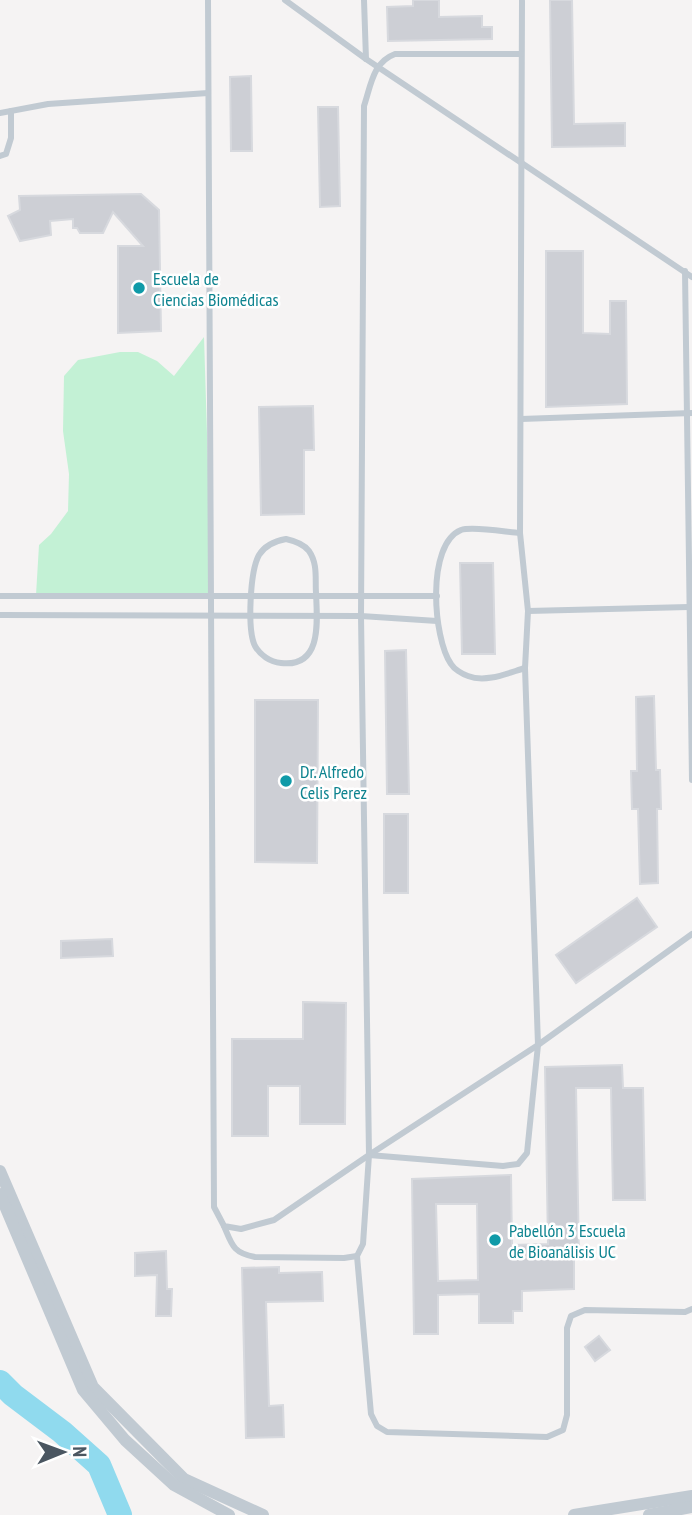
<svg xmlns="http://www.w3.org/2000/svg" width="692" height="1515" viewBox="0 0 692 1515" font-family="'PT Sans Narrow',sans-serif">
  <rect width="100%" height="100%" fill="#f5f3f3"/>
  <path fill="#c3f1d5" d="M 204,337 L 212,594 L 36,595 L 39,545 L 51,534 L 68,511 L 69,474 L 63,431 L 64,376 L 78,360 L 120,352 L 138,352 L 157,361 L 174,376 Z"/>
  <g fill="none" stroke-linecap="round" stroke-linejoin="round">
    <path stroke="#90daee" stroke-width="24" d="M 0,1382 L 13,1395 L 62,1432 L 99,1465 L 120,1515"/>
  </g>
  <g fill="#cdcfd5" stroke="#d7d9de" stroke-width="2" fill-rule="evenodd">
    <path d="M 413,0 L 439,0 L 439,17 L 482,16 L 482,27 L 492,27 L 492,39 L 388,41 L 387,7 L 413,6 Z"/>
    <path d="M 550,0 L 572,0 L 574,124 L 625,123 L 625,146 L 552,147 Z"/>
    <path d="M 251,76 L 252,151 L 231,151 L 230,77 Z"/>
    <path d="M 318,107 L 338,107 L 340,206 L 320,207 Z"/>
    <path d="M 141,194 L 159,210 L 161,331 L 118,333 L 118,246 L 143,246 L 113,212 L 103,233 L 80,233 L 77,228 L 73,228 L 73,219 L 50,221 L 51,235 L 20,241 L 8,216 L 20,210 L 19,196 Z"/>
    <path d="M 546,251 L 583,251 L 583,333 L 610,334 L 610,301 L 626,301 L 627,404 L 546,407 Z"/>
    <path d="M 313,406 L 314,450 L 304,450 L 304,514 L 261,515 L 259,407 Z"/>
    <path d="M 460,563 L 493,563 L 495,654 L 462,654 Z"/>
    <path d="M 406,650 L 409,794 L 387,794 L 385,651 Z"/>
    <path d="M 654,696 L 656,770 L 660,770 L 661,809 L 657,809 L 658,883 L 640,884 L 638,809 L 632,809 L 631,771 L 637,771 L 636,697 Z"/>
    <path d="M 255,700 L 318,700 L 317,863 L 255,862 Z"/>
    <rect x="384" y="814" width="24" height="79"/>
    <path d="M 637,898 L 657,927 L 576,983 L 556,955 Z"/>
    <path d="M 112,939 L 113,956 L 61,958 L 61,941 Z"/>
    <path d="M 303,1002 L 346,1003 L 345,1124 L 300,1124 L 300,1086 L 268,1086 L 268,1136 L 232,1136 L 232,1039 L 303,1039 Z"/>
    <path d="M 622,1065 L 623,1088 L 643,1088 L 645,1200 L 613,1200 L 611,1088 L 576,1088 L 579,1258 L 574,1259 L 574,1289 L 522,1291 L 522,1311 L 513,1311 L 513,1323 L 479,1323 L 479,1294 L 438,1295 L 438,1334 L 414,1334 L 412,1179 L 511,1175 L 512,1245 L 548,1244 L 545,1067 ZM 436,1204 L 477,1204 L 478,1280 L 438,1281 Z"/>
    <path d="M 166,1251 L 167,1289 L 172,1289 L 171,1316 L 156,1316 L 157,1275 L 135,1276 L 135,1253 Z"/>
    <path d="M 279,1267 L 279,1273 L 322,1272 L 323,1301 L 266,1302 L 269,1406 L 283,1405 L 284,1437 L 246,1438 L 242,1268 Z"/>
    <path d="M 599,1336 L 610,1350 L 595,1361 L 585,1347 Z"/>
  </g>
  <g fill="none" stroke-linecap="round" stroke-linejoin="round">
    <g stroke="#c1cad2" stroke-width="6">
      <path d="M 208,0 L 214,1207 L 224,1226 L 241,1229 L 274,1220 L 369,1155 L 538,1045 L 692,934"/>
      <path d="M 285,0 L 366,59 L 692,277"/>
      <path d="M 364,0 L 366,59"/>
      <path d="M 0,113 L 48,104 L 208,93"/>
      <path d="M 0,156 L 6,154 L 11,138 L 11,111"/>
      <path d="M 685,271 L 692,780"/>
      <path d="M 521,419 L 692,413"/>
      <path d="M 520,533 C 506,532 473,526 461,530 C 426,544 433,638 451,664 C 454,669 462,674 468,676 C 486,683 508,673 525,668"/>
      <path d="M 286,539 C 295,541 304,544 309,551 C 318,564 315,579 316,593 C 317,620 323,668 281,663 C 270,662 260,655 255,646 C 247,630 250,571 259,555 C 265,545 275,541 286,539 Z"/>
      <path d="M 0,596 L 437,596"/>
      <path d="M 528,611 L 689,607"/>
      <path d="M 0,615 L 361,616 L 437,621"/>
      <path d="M 369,1155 L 503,1166 L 518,1164 L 527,1153 L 538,1045 L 525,668 L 528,611 L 520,533 L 522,1"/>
      <path d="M 224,1226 C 232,1245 233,1253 255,1257 L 344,1258 L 357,1256 L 363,1244 L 369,1155 L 361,616 L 364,106 C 371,85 373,62 395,54 L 521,54"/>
      <path d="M 357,1256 L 371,1414 L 377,1426 L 387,1432 L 547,1437 L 563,1430 L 567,1415 L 567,1328 L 571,1316 L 585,1310 L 685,1312 L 692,1309"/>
    </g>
    <g stroke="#c1cad2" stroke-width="12">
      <path d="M 0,1171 L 93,1387 L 184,1479 L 263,1515"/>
      <path d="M 0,1194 L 83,1390 L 125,1440 L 174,1485 L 229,1515"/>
      <path d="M 574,1515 L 692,1496"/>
      <path d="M 649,1515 L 692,1507"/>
    </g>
  </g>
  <g fill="#0f9aa8" stroke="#fff" stroke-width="2.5">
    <circle cx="139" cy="288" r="7"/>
    <circle cx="286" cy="781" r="7"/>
    <circle cx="495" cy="1240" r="7"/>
  </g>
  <g text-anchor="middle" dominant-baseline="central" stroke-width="5" stroke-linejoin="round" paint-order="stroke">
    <g font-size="18" fill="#0d838f" stroke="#fff" text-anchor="start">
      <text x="153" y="278">Escuela de<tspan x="153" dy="21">Ciencias Biomédicas</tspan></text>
      <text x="300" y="771">Dr. Alfredo<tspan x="300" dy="21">Celis Perez</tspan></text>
      <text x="509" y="1230">Pabellón 3 Escuela<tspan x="509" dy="21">de Bioanálisis UC</tspan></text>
    </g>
  </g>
  <g transform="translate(63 1452) rotate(89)" stroke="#ffffff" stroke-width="5" paint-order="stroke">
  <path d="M0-5L12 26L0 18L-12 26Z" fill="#4a5661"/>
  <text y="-10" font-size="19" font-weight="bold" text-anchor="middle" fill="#4a5661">N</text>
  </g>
</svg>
